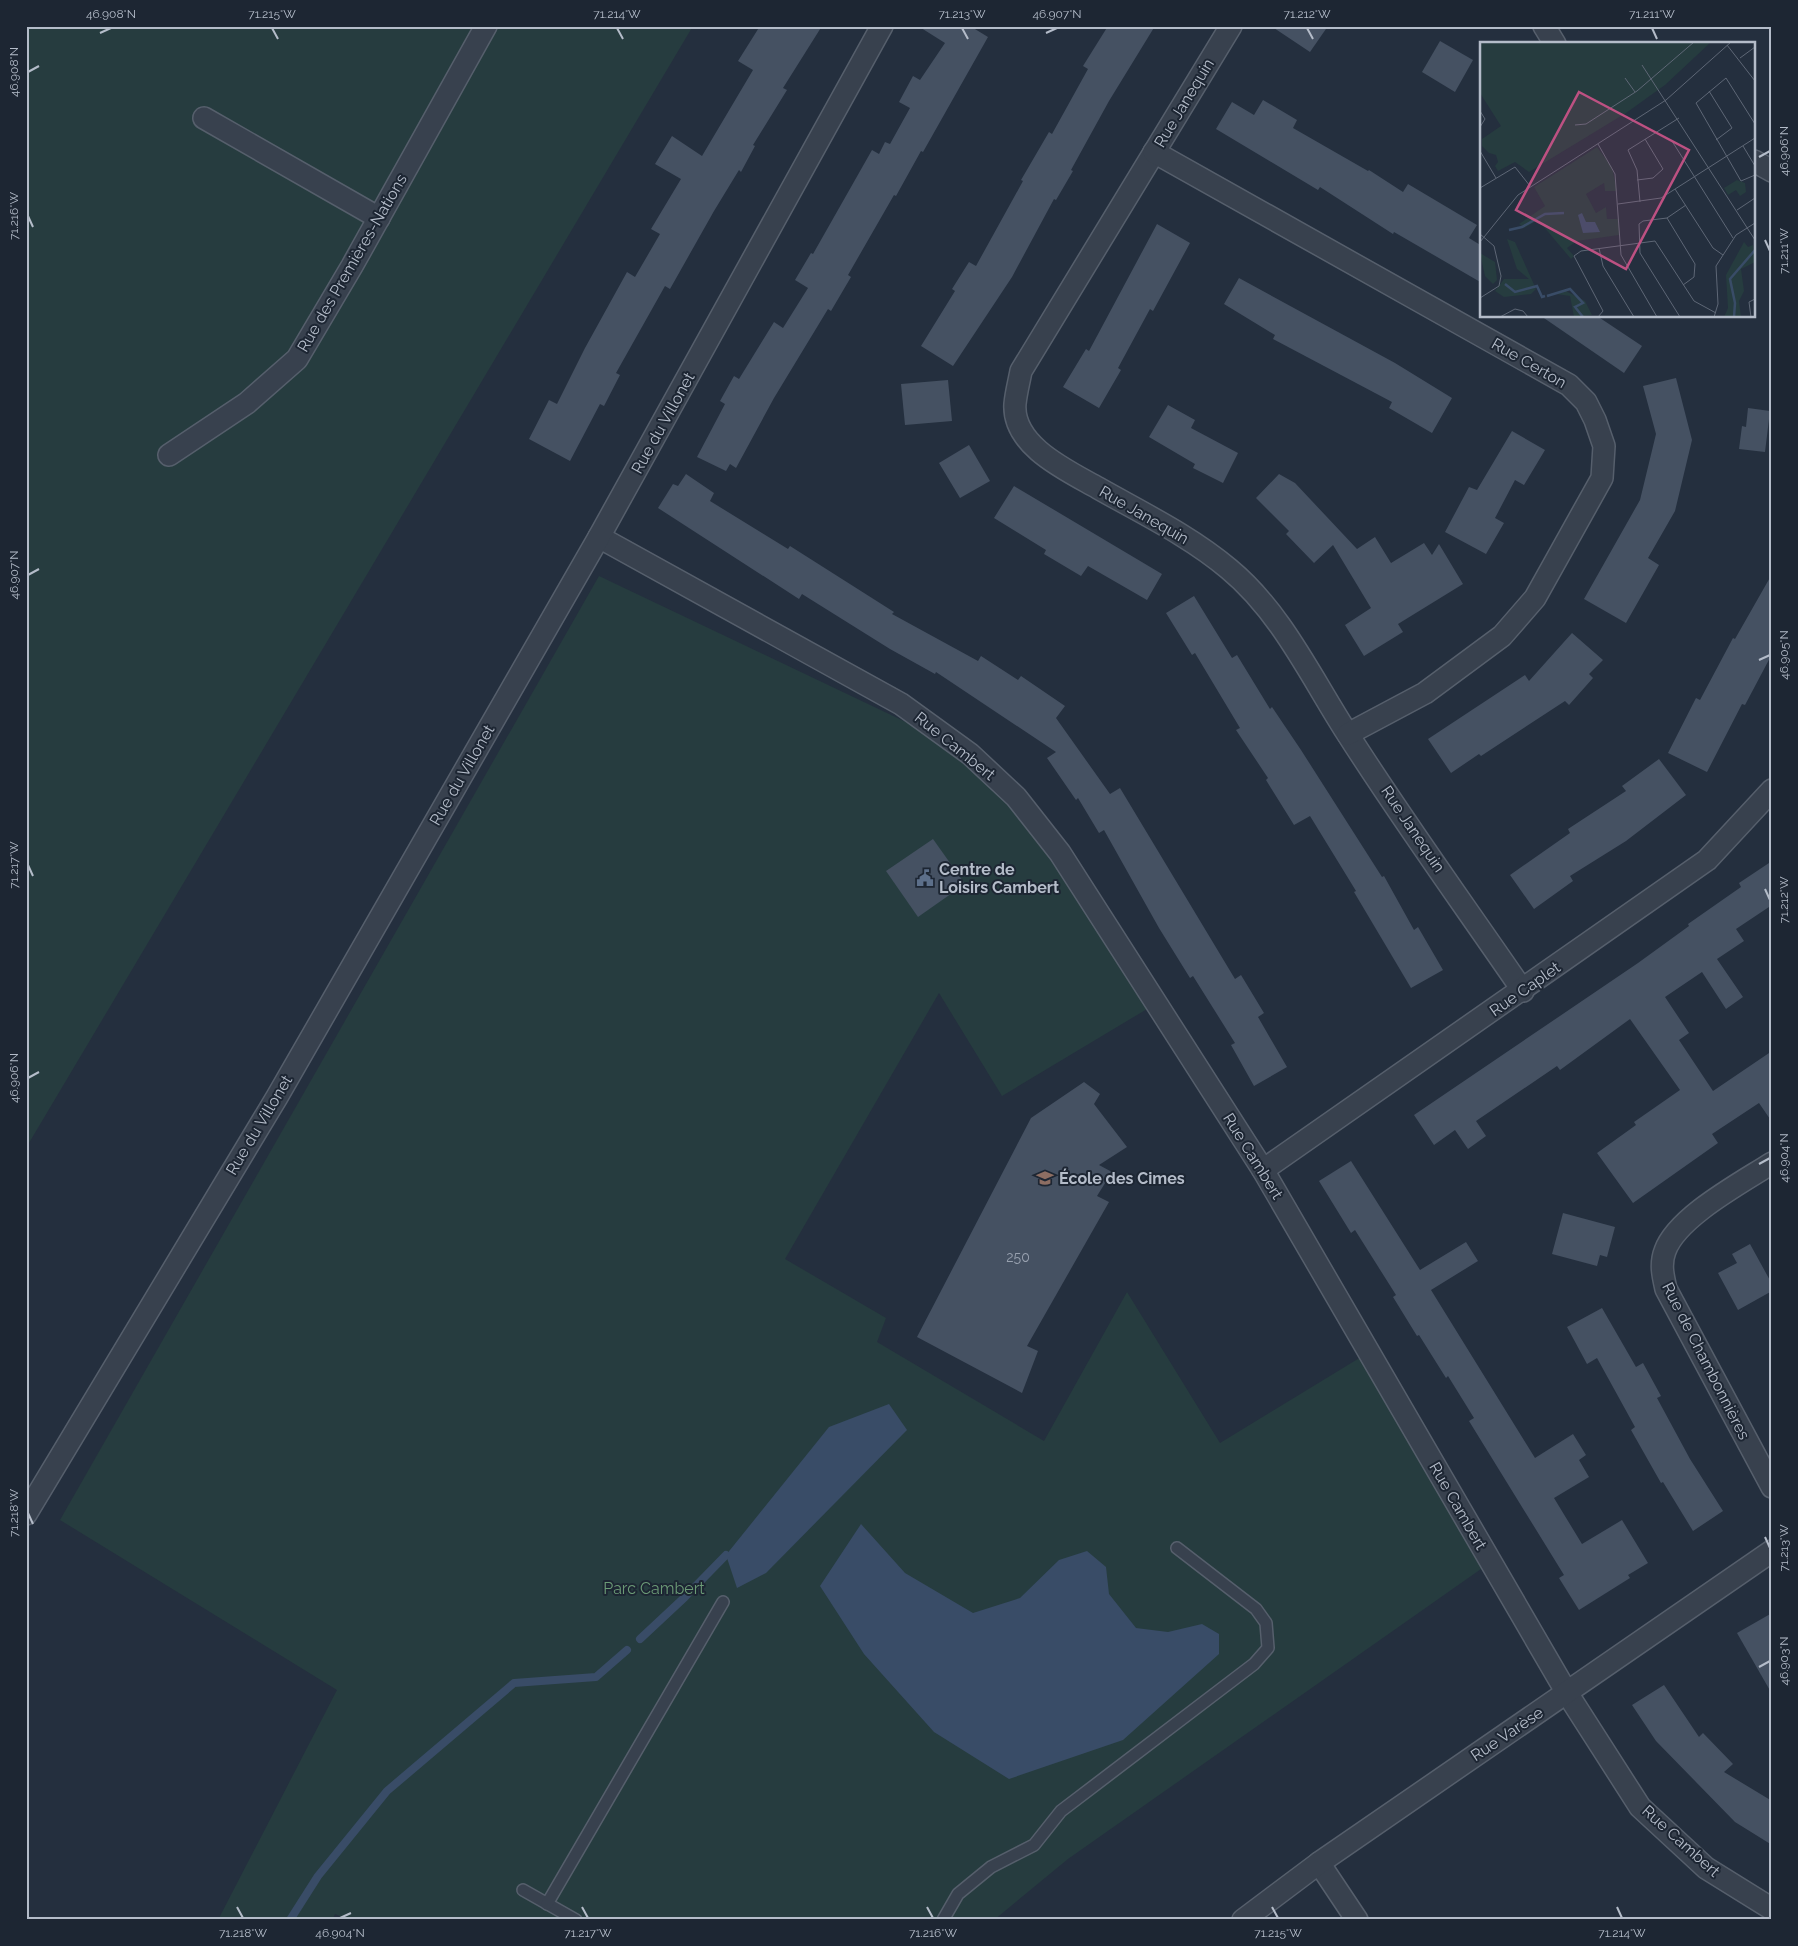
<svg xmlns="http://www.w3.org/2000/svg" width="1798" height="1946" viewBox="0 0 1798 1946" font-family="Raleway,sans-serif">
  <rect width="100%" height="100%" fill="#242f3e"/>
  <g fill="#263c3f">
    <path d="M 26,26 L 693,26 L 26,1148 Z"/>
    <path d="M 599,576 L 931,734 L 1003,790 L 1063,866 L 1152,1006 L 1002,1096 L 939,993 L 785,1259 L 886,1318 L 877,1342 L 1044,1441 L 1127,1292 L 1220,1443 L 1366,1354 L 1491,1562 L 1068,1859 L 994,1920 L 350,1920 L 335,1914 L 332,1920 L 218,1920 L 337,1690 L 60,1520 Z"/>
  </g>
  <g fill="#394c67">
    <path d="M 889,1404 L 907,1430 L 766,1573 L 737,1588 L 726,1555 L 829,1427 Z"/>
    <path d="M 861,1524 L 905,1573 L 973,1613 L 1020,1598 L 1059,1560 L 1087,1551 L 1106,1567 L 1109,1594 L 1136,1628 L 1168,1632 L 1202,1624 L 1219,1634 L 1219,1654 L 1123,1740 L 1009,1779 L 934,1732 L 864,1654 L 820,1586 Z"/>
  </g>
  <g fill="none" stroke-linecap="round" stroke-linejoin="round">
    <g stroke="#394c67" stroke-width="8">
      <path d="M 640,1639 L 685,1597 L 726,1555"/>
      <path d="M 290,1920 L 318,1876 L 387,1791 L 514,1683 L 596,1677 L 627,1650"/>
    </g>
  </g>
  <g fill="#455162">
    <path d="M 760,26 L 822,26 L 783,88 L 787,90 L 753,145 L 755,146 L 741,172 L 739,170 L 714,211 L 670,289 L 665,286 L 616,373 L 620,375 L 604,406 L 600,404 L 570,461 L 529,439 L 549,400 L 557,404 L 585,348 L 627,272 L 635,277 L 660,234 L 651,229 L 681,179 L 655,164 L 672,136 L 702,156 L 753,70 L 738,61 Z"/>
    <path d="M 918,26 L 970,26 L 988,37 L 923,152 L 921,151 L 896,196 L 894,195 L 848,275 L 851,277 L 831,311 L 828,309 L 774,398 L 736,468 L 730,464 L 726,471 L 697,457 L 725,404 L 720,401 L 734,376 L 739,379 L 774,322 L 783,328 L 808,288 L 795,280 L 811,253 L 813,254 L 872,150 L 879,154 L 885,142 L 890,144 L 910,108 L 899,102 L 913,76 L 920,80 L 945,43 Z"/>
    <path d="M 1108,26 L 1155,26 L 1109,101 L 1071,170 L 1073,171 L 1056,200 L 1054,199 L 1012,277 L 953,366 L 921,346 L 955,291 L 952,289 L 969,262 L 976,266 L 1023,181 L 1021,180 L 1049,132 L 1052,134 L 1088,69 L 1083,66 Z"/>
    <path d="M 1271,26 L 1328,26 L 1310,52 Z"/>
    <path d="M 1440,41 L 1473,60 L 1455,92 L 1422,72 Z"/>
    <path d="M 1263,100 L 1297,120 L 1293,128 L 1368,171 L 1369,170 L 1403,192 L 1408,184 L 1477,225 L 1469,238 L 1482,246 L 1482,283 L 1394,232 L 1393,234 L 1320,187 L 1318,190 L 1216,129 L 1232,102 L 1254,115 Z"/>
    <path d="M 1157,224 L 1190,243 L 1153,311 L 1150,309 L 1118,368 L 1121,370 L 1099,408 L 1063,387 L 1086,349 L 1089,351 Z"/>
    <path d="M 1239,278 L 1395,363 L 1452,398 L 1432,433 L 1389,408 L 1392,402 L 1273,339 L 1275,335 L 1224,304 Z"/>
    <path d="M 1541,316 L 1597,316 L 1642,346 L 1624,373 Z"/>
    <path d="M 1676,378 L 1692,440 L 1675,511 L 1648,558 L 1659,565 L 1626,623 L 1584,599 L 1640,500 L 1656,434 L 1643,386 Z"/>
    <path d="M 948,380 L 952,421 L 905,425 L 901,384 Z"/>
    <path d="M 1168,405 L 1195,420 L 1191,428 L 1238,453 L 1223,483 L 1193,468 L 1195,464 L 1149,437 Z"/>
    <path d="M 1748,408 L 1770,411 L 1765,452 L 1739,449 L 1742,426 L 1746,427 Z"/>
    <path d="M 1512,431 L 1545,450 L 1524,485 L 1515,480 L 1495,518 L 1504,523 L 1486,554 L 1445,532 L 1469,487 L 1477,490 Z"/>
    <path d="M 969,445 L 990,481 L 960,498 L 939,463 Z"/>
    <path d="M 686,474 L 714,493 L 710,501 L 788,549 L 790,546 L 894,612 L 892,614 L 978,661 L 981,656 L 1018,680 L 1021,676 L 1065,706 L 1056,718 L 1110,794 L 1120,788 L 1235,979 L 1241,975 L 1264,1013 L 1258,1017 L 1287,1067 L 1254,1086 L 1231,1045 L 1235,1043 L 1193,976 L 1190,978 L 1159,928 L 1104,830 L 1099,833 L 1078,798 L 1076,800 L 1047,758 L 1056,752 L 936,672 L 935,674 L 890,649 L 802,594 L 799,599 L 658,508 L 673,484 L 678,486 Z"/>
    <path d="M 1279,474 L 1295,483 L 1357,549 L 1375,537 L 1391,563 L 1424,543 L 1432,555 L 1439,544 L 1463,584 L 1398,624 L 1403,632 L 1364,656 L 1345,625 L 1371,608 L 1333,545 L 1314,563 L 1286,534 L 1289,531 L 1256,498 Z"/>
    <path d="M 1014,486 L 1162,574 L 1147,600 L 1088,566 L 1081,576 L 1044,554 L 1046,550 L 994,518 Z"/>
    <path d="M 1772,574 L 1772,654 L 1745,705 L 1742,704 L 1707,772 L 1668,753 L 1696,698 L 1700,700 L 1733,638 L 1735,639 Z"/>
    <path d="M 1194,596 L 1232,658 L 1237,655 L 1270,709 L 1272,707 L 1301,750 L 1382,877 L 1384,876 L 1414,930 L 1418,927 L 1443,970 L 1411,988 L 1354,892 L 1356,891 L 1310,816 L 1294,825 L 1266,780 L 1268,778 L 1236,730 L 1240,728 L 1195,653 L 1192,655 L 1166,613 Z"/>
    <path d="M 1572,633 L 1603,660 L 1589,674 L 1593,678 L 1569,705 L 1565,701 L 1481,756 L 1479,754 L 1451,773 L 1428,739 L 1525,675 L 1529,681 Z"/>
    <path d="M 1659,759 L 1686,795 L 1626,841 L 1570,876 L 1573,881 L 1534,909 L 1510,875 L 1570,833 L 1568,829 L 1626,791 L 1622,786 Z"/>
    <path d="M 933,839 L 965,884 L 918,917 L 886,871 Z"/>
    <path d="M 1772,861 L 1772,905 L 1736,929 L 1744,941 L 1717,959 L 1743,997 L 1726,1009 L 1702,972 L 1665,997 L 1689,1033 L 1679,1040 L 1713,1091 L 1772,1051 L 1772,1122 L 1759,1103 L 1712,1134 L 1718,1143 L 1633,1203 L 1597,1153 L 1636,1125 L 1634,1122 L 1680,1090 L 1630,1019 L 1560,1070 L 1557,1066 L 1476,1121 L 1486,1136 L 1468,1149 L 1455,1130 L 1434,1145 L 1414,1115 L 1638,963 L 1689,926 L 1688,924 L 1741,887 L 1739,883 Z"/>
    <path d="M 1084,1082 L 1100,1094 L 1094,1104 L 1127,1147 L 1099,1165 L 1112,1172 L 1097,1196 L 1109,1202 L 1027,1346 L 1038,1351 L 1022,1393 L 917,1337 L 1031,1118 Z"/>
    <path d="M 1351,1161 L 1420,1270 L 1466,1242 L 1478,1261 L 1431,1290 L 1535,1458 L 1573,1434 L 1586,1455 L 1579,1460 L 1589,1477 L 1554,1498 L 1582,1544 L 1622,1520 L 1648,1563 L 1628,1575 L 1630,1578 L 1579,1610 L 1559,1578 L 1564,1575 L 1469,1421 L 1474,1418 L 1448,1376 L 1446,1378 L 1419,1335 L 1417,1336 L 1393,1297 L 1396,1295 L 1355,1230 L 1351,1233 L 1319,1181 Z"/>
    <path d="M 1563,1213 L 1615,1227 L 1607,1257 L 1600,1255 L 1597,1266 L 1552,1254 Z"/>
    <path d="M 1750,1244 L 1772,1284 L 1772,1291 L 1738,1310 L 1718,1273 L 1737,1263 L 1732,1254 Z"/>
    <path d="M 1602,1308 L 1636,1367 L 1643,1363 L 1661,1396 L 1657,1398 L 1690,1459 L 1723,1511 L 1693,1531 L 1663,1482 L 1661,1483 L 1631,1430 L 1635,1427 L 1597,1358 L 1587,1364 L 1567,1327 Z"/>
    <path d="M 1772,1613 L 1772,1694 L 1737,1633 Z"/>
    <path d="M 1664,1685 L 1699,1737 L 1703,1733 L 1733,1764 L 1724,1772 L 1772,1801 L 1772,1845 L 1735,1822 L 1656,1741 L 1632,1705 Z"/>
  </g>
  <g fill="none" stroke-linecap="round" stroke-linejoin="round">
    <g stroke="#565f6c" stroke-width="14">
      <g id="lane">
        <path d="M 523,1890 L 576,1920"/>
        <path d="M 547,1904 L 723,1602"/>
        <path d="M 943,1920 L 958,1894 L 991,1867 L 1034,1845 L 1061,1811 L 1254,1664 L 1268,1648 L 1266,1623 L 1256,1609 L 1177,1548"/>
      </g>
    </g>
    <g stroke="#565f6c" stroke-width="24">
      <g id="street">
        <path d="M 1231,26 L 1021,371 C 1019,382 1016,393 1015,404 C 1012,446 1068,471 1098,488 C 1142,513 1190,536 1229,569 C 1281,612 1311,677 1347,733 C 1403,821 1464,905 1523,991"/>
        <path d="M 1544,26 L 1555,44"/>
        <path d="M 204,118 L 379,218"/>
        <path d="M 1154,152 L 1569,385 L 1586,402 L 1595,420 L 1604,446 L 1602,478 L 1535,598 L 1502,636 L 1425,693 L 1348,734"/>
        <path d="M 1754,161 L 1772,171"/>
        <path d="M 169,455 L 247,403 L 297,359 L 352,266 L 486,26"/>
        <path d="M 599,537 L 901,704 L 970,754 L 1016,797 L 1060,853 L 1263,1170 L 1567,1693 L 1640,1807 L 1706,1868 L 1772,1909"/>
        <path d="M 1772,1163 C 1741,1183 1677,1217 1665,1251 C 1660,1264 1663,1276 1666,1289 L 1772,1487"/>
        <path d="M 1263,1170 L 1707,860 L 1772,790"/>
        <path d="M 26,1514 L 277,1097 L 599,537 L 882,26"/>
        <path d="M 1319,1863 L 1357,1920"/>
        <path d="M 1243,1920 L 1319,1863 L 1772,1551"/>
      </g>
    </g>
    <use href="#lane" stroke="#38414e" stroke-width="11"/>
    <use href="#street" stroke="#38414e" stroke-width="21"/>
  </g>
  <path fill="none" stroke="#b4bcc9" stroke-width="2" d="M 272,28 L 278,39M 617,28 L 623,39M 962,28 L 968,39M 1307,28 L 1313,39M 1652,28 L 1657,39M 100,33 L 111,28M 1046,33 L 1057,28M 28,72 L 39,66M 1759,157 L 1770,151M 28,216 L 33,227M 1765,240 L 1770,251M 28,575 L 39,569M 1759,660 L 1770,655M 28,865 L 33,876M 1765,889 L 1770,900M 28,1078 L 39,1072M 1759,1164 L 1770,1158M 28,1513 L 33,1524M 1765,1537 L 1770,1548M 1759,1667 L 1770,1661M 237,1907 L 243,1918M 582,1907 L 588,1918M 927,1907 L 933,1918M 1272,1907 L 1278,1918M 1617,1907 L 1622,1918M 340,1918 L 351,1913"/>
  <defs>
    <g id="civic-bare" transform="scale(1.35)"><path d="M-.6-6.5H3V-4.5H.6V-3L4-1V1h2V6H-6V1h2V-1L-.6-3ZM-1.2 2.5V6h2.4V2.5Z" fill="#5c6f8a" stroke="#1d2633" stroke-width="2.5" paint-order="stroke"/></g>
    <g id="school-bare" transform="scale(1.35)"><path d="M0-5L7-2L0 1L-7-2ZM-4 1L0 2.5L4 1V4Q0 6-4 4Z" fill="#8d6e63" stroke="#1d2633" stroke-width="2.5" paint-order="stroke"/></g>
  </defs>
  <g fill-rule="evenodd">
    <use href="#civic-bare" x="925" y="878"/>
    <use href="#school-bare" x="1045" y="1178"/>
  </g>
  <g text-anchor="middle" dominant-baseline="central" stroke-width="4" stroke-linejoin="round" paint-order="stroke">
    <g font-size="14" fill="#98a1af">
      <text x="1018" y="1257">250</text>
    </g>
    <g font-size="16" fill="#b4bcc9" stroke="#1d2633">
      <text transform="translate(1184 103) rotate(-59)">Rue Janequin</text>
      <text transform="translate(352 263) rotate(-60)">Rue des Premières-Nations</text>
      <text transform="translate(1529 363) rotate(30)">Rue Certon</text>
      <text transform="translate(663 423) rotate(-61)">Rue du Villonet</text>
      <text transform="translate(1144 515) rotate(30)">Rue Janequin</text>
      <text transform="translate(955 746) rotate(39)">Rue Cambert</text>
      <text transform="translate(462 775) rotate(-60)">Rue du Villonet</text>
      <text transform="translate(1413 829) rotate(56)">Rue Janequin</text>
      <text transform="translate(1525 989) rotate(-35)">Rue Caplet</text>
      <text transform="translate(259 1125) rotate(-59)">Rue du Villonet</text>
      <text transform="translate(1253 1156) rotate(58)">Rue Cambert</text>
      <text transform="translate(1706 1361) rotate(63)">Rue de Chambonnières</text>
      <text transform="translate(1458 1506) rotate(60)">Rue Cambert</text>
      <text transform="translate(1507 1734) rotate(-34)">Rue Varèse</text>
      <text transform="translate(1681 1841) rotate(42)">Rue Cambert</text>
    </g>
    <g font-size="16" font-weight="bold" fill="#b4bcc9" stroke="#1d2633" text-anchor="start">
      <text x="939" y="869">Centre de<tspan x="939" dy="18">Loisirs Cambert</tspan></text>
      <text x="1059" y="1178">École des Cimes</text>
    </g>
    <g font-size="16" fill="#6b9a76" stroke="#1d2633">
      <text x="654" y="1588">Parc Cambert</text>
    </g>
  </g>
  <g transform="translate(1480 42)">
    <rect width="275" height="275" fill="#242f3e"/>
    <path d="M 0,0 L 231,0 L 185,43 L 146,71 L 49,130 L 35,120 L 18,129 L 15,124 L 18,120 L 16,113 L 9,111 L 2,104 L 2,97 L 21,84 L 0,51 ZM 117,105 L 132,125 L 137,149 L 125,149 L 124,141 L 106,152 L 116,171 L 126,165 L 127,177 L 139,177 L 139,193 L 97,199 L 87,206 L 94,214 L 91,217 L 58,178 L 44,186 L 39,182 L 65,164 L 54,145 ZM 257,138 L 265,141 L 266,150 L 260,154 L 256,148 L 248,153 L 244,146 ZM 27,197 L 35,200 L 56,247 L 51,252 L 24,255 L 15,249 L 24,237 L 49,237 L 37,227 ZM 264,200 L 268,205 L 273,203 L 275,220 L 261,227 L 264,249 L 259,259 L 261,275 L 244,275 L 248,266 L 246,233 ZM 0,211 L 15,220 L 17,238 L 13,242 L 5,234 ZM 84,248 L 105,259 L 112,273 L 94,275 L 90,254 L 76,252 Z" fill="#263c3f"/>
    <path d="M 102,171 L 106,180 L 115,180 L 120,190 L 103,191 L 98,173 Z" fill="#394c67"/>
    <path fill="none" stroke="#394c67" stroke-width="2.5" d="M 29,188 L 42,185 L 65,172 L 84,171M 25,242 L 35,250 L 57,244 L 62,255 L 65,254M 67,254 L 90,247 L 103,261 L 95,265 L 103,275M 254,275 L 255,261 L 250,237 L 275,208"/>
    <path fill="none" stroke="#5e6776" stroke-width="1" d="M 247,3 L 275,39M 260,16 L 275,5M 162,23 L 275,198M 145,36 L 155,50M 229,49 L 252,86 L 236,98M 0,69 L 5,77 L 0,85M 275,82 L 246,36 L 216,61 L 261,139 L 275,133M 95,83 L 106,82 L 157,49 L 214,0M 192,99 L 253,196M 118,102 L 135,132 L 141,213 L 177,275M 263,104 L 275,124M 0,109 L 16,136M 157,138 L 173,136 L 183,127 L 165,97M 0,146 L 35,125 L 50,144M 195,147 L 233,206 L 243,213M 160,160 L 157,128 L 148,108 L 199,76M 138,162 L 181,156 L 275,96M 257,168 L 275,156M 187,176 L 215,222 L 214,235 L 203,243M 0,192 L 14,204 L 21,234 L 19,244 L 0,256M 0,200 L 38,153 L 186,58 L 251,0M 119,206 L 123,224 L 154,275M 20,275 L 35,267 L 43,269 L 48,275M 118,275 L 123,269 L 94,214 L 101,209 L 175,199 L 214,259 L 236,271M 200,275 L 160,211 L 159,182 L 163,179 L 187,176 L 206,163M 234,275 L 238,262 L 236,224 L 256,193 L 275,181M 271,275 L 269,260 L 275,257"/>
    <path fill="#bd5182" fill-opacity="0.15" stroke="#bd5182" stroke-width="2.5" d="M 99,50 L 209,108 L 146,227 L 36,168 Z"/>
    <rect width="275" height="275" fill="none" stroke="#b4bcc9" stroke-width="2.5"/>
  </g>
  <rect width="1798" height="1946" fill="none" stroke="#1d2633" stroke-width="55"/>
  <rect x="28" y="28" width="1742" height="1890" fill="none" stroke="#b4bcc9" stroke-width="2"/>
  <g font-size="12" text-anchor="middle" fill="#b4bcc9">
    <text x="111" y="18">46.908°N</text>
    <text x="272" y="18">71.215°W</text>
    <text x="617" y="18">71.214°W</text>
    <text x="962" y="18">71.213°W</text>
    <text x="1057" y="18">46.907°N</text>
    <text x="1307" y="18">71.212°W</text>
    <text x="1652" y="18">71.211°W</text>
    <text transform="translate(14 72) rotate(-90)" y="4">46.908°N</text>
    <text transform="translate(1784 151) rotate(-90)" y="4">46.906°N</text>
    <text transform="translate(14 216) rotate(-90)" y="4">71.216°W</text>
    <text transform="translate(1784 251) rotate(-90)" y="4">71.211°W</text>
    <text transform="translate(14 575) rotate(-90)" y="4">46.907°N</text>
    <text transform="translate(1784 655) rotate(-90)" y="4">46.905°N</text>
    <text transform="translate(14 865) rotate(-90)" y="4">71.217°W</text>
    <text transform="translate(1784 900) rotate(-90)" y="4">71.212°W</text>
    <text transform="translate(14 1078) rotate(-90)" y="4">46.906°N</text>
    <text transform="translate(1784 1158) rotate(-90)" y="4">46.904°N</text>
    <text transform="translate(14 1513) rotate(-90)" y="4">71.218°W</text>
    <text transform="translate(1784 1548) rotate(-90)" y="4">71.213°W</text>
    <text transform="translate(1784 1661) rotate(-90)" y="4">46.903°N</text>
    <text x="243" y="1937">71.218°W</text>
    <text x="340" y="1937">46.904°N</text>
    <text x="588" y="1937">71.217°W</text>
    <text x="933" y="1937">71.216°W</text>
    <text x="1278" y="1937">71.215°W</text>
    <text x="1622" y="1937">71.214°W</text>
  </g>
</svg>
